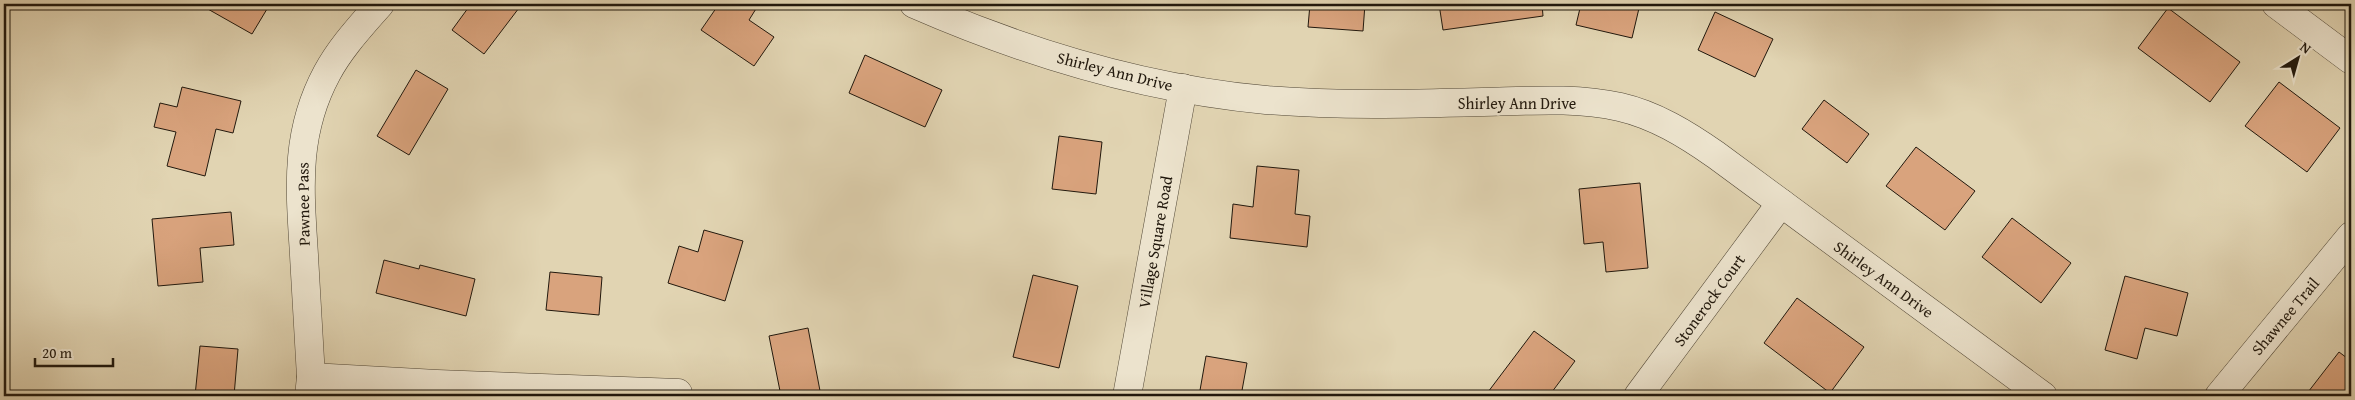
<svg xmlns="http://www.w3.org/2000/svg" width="2355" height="400" viewBox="0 0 2355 400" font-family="'Gentium Book Plus',serif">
  <rect width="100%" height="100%" fill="#e1d4b2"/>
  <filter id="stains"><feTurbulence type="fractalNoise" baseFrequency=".004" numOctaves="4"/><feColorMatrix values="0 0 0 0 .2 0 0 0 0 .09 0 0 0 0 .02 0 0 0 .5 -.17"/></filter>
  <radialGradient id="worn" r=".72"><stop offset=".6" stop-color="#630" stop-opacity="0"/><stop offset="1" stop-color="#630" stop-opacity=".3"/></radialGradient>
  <g fill="#d9a37d" stroke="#21180d">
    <path d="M 199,4 L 270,4 L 252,34 Z"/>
    <path d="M 471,4 L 522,4 L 484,54 L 452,30 Z"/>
    <path d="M 719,4 L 759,4 L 749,20 L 774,37 L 754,66 L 701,30 Z"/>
    <path d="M 1310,4 L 1365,4 L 1363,31 L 1308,27 Z"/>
    <path d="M 1439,4 L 1542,4 L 1543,16 L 1443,30 Z"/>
    <path d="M 1581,4 L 1640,4 L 1632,38 L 1576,25 Z"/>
    <path d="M 2168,8 L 2240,62 L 2210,102 L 2138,48 Z"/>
    <path d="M 1715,12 L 1773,39 L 1755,77 L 1698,50 Z"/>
    <path d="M 865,55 L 942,90 L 925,127 L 849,93 Z"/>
    <path d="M 416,70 L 448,89 L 409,155 L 377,136 Z"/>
    <path d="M 2279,82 L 2340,128 L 2307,172 L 2245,126 Z"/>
    <path d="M 182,87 L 241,101 L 233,133 L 216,129 L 205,176 L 167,166 L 176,132 L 154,127 L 160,103 L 177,107 Z"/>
    <path d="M 1824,100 L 1869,134 L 1847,163 L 1802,129 Z"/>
    <path d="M 1059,136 L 1102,142 L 1096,194 L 1052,189 Z"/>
    <path d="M 1916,147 L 1975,191 L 1945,230 L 1886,186 Z"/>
    <path d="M 1257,166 L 1299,170 L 1295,214 L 1310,216 L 1307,247 L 1230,238 L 1233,204 L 1253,207 Z"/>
    <path d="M 1640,183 L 1648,268 L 1606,272 L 1603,242 L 1584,244 L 1579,189 Z"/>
    <path d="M 231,212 L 234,245 L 200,248 L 203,282 L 158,286 L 152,219 Z"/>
    <path d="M 2012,218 L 2071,263 L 2041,303 L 1982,257 Z"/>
    <path d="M 704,230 L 743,241 L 725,301 L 668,283 L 679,246 L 698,252 Z"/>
    <path d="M 384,260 L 419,269 L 420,265 L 475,279 L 466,316 L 376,293 Z"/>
    <path d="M 550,272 L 602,277 L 599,315 L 546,310 Z"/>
    <path d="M 1033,275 L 1078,286 L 1059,368 L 1013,357 Z"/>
    <path d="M 2125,276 L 2188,293 L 2177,336 L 2145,328 L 2137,359 L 2105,350 Z"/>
    <path d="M 1797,298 L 1864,347 L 1830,393 L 1764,343 Z"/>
    <path d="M 808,328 L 821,396 L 781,396 L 769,336 Z"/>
    <path d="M 1534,331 L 1575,361 L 1549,396 L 1485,396 Z"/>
    <path d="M 200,346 L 238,349 L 234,396 L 195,396 Z"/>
    <path d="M 2339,352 L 2351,361 L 2351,396 L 2305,396 Z"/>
    <path d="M 1206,356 L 1247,363 L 1241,396 L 1199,396 Z"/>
  </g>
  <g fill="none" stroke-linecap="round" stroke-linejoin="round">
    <g stroke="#514736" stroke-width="29">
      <g id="minor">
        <path d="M 914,4 C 1024,52 1146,89 1266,100 C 1338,106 1410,104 1483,102 C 1528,101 1575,97 1620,107 C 1655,115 1686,134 1716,155 L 2043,396"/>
        <path d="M 2276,4 L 2351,60"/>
        <path d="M 311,377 L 437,384 L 678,393"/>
        <path d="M 309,396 L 311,377 C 309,337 306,296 304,255 C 300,190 294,134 327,73 C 341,47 361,26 380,4"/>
        <path d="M 1127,396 L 1183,88"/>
        <path d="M 1638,396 L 1781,203"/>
        <path d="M 2219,396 L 2351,236"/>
      </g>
    </g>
    <use href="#minor" stroke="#ece3cd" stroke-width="28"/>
  </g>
  <g text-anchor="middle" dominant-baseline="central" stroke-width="5" stroke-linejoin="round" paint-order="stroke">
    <g font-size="16" fill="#21180d" stroke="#ece3cd">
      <text transform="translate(1115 71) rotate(14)">Shirley Ann Drive</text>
      <text x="1517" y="103">Shirley Ann Drive</text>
      <text transform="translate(303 204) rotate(-91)">Pawnee Pass</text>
      <text transform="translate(1155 242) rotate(-80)">Village Square Road</text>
      <text transform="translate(1884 279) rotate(36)">Shirley Ann Drive</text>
      <text transform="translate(1709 300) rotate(-54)">Stonerock Court</text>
      <text transform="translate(2285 316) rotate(-50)">Shawnee Trail</text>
    </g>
  </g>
  <rect width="2355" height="400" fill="none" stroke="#e1d4b2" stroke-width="20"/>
  <rect x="5" y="5" width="2345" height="390" fill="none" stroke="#21180d" stroke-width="2.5"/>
  <rect x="10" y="10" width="2335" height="380" fill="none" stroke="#21180d"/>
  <g transform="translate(2298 58) rotate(37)" stroke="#ece3cd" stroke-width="4" paint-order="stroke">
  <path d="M0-4L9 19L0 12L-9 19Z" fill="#21180d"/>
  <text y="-8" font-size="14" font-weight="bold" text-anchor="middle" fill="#21180d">N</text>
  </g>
  <path d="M35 358v8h78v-8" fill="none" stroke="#21180d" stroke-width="2.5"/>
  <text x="42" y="358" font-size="15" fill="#21180d" stroke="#ece3cd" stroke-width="4" paint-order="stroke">20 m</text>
  <rect width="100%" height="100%" filter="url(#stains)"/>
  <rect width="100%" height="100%" fill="url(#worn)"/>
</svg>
